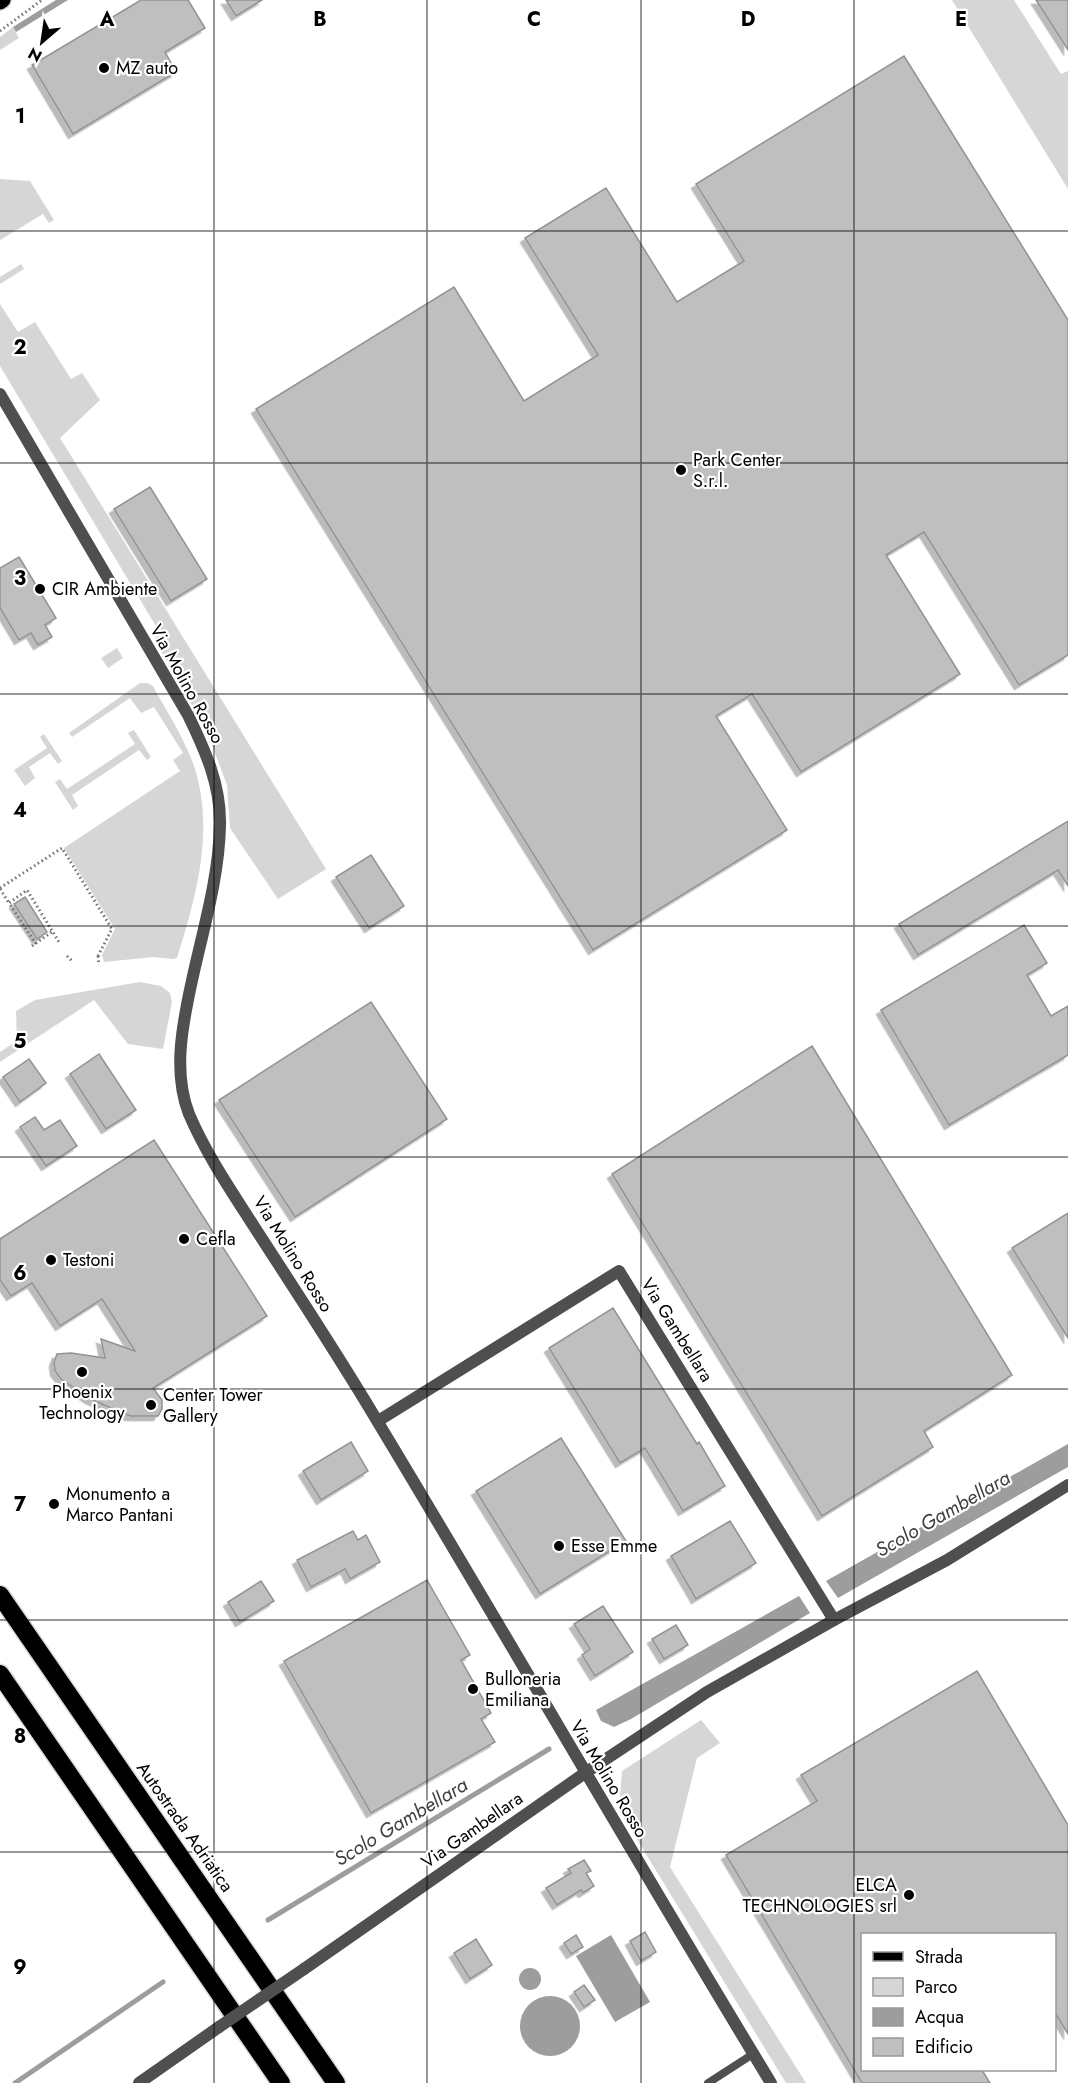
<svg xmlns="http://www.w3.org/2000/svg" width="1068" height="2083" viewBox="0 0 1068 2083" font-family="Jost,sans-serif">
  <defs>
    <filter id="shadow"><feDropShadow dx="-4.5" dy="4.5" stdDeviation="0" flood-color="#0004"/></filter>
  </defs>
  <rect width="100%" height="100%" fill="#fff"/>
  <g fill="#d6d6d6">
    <path d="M 952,0 L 1014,0 L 1061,74 L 1068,71 L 1068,189 Z"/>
    <path d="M 13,27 L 19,38 L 0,50 L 0,37 Z"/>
    <path d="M 0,179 L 30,181 L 54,220 L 49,223 L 43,214 L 0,240 Z"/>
    <path d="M 21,264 L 24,269 L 0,284 L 0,277 Z"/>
    <path d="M 0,304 L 18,332 L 35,322 L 71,379 L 82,373 L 100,400 L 60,438 L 326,869 L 278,899 L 230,828 L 227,785 L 206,729 L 154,639 L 160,633 L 0,366 Z"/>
    <path d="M 117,648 L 123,658 L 108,668 L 101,658 Z"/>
    <path d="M 140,683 L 147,683 L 153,686 C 164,707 178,728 188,751 C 218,817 198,892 177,958 L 172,959 L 153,957 L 104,962 L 102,955 L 115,929 L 64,848 L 180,771 L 173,760 L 183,753 L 154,707 L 141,713 L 130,698 L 72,737 L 69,733 Z"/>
    <path d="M 134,730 L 151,757 L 147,760 L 139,750 L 72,795 L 78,806 L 73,810 L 55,782 L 60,779 L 67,789 L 135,744 L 128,733 Z"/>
    <path d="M 44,734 L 62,761 L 58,764 L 50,753 L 29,767 L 35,778 L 25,786 L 14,770 L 47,748 L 40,737 Z"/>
    <path d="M 140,982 L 161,986 L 170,993 L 172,1002 L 163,1049 L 128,1044 L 94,1000 L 0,1062 L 0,1052 L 17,1041 L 16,1011 L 35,1000 Z"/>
    <path d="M 701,1720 L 720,1743 L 697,1758 L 670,1867 L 806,2083 L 786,2083 L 619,1810 L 622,1771 Z"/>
  </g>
  <g fill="#9d9d9d">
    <path d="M 56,0 L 68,0 L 16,32 L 13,27 Z"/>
    <path d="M 1068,1444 L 1068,1467 L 838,1598 L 826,1581 Z"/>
    <path d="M 799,1596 L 810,1613 L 631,1719 L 614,1727 L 601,1721 L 596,1710 Z"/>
    <path d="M 611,1935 L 650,2002 L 615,2022 L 576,1956 Z"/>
    <circle cx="530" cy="1979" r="11"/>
    <circle cx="550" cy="2026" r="30"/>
  </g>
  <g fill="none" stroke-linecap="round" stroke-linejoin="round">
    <g stroke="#9d9d9d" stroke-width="5">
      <path d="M 268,1920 L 549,1749"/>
      <path d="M 15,2083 L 163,1982"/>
    </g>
  </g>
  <g fill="#bfbfbf" stroke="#939393" stroke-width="1.5" filter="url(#shadow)">
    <path d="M 141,0 L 188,0 L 205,28 L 165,52 L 176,72 L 73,134 L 32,65 Z"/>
    <path d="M 226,0 L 262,0 L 236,16 Z"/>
    <path d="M 1036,0 L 1068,0 L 1068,50 Z"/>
    <path d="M 904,56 L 1068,320 L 1068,655 L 1019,685 L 924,532 L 886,555 L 960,674 L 801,772 L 752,694 L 716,716 L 787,830 L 593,950 L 256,409 L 454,287 L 524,401 L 598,355 L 525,238 L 606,188 L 677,302 L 744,261 L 696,184 Z"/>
    <path d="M 150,487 L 207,579 L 171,601 L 114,509 Z"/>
    <path d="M 19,557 L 56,618 L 45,625 L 52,637 L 38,645 L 31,633 L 19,640 L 0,608 L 0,568 Z"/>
    <path d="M 1068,821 L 1068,886 L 1058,870 L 918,955 L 899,924 Z"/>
    <path d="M 371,855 L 404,906 L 369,928 L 336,877 Z"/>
    <path d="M 25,897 L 47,932 L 37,939 L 14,904 Z"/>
    <path d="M 1024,925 L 1047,963 L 1027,975 L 1051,1016 L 1068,1006 L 1068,1055 L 949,1125 L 881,1010 Z"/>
    <path d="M 371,1002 L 447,1119 L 295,1217 L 219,1100 Z"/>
    <path d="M 812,1046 L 1012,1375 L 924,1431 L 933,1447 L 822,1516 L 612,1174 Z"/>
    <path d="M 99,1054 L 136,1110 L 106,1129 L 70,1074 Z"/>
    <path d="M 29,1059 L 46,1083 L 20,1102 L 3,1077 Z"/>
    <path d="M 35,1117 L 44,1130 L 60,1120 L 77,1146 L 46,1166 L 20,1127 Z"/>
    <path d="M 154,1140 L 267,1316 L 153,1388 L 162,1400 L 162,1409 L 158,1416 L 130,1416 L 90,1399 L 61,1379 L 55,1371 L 54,1362 L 57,1354 L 71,1353 L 105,1358 L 101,1339 L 135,1351 L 102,1299 L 60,1326 L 32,1283 L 11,1296 L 0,1280 L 0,1239 Z"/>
    <path d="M 1068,1213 L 1068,1338 L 1012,1248 Z"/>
    <path d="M 613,1308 L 697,1444 L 699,1442 L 725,1486 L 683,1511 L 645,1448 L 620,1463 L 549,1348 Z"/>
    <path d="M 561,1438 L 626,1541 L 540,1594 L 476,1491 Z"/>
    <path d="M 351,1442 L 368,1471 L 321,1500 L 303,1471 Z"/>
    <path d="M 730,1521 L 756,1563 L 696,1599 L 671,1556 Z"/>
    <path d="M 353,1531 L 358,1540 L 366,1535 L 380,1562 L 350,1579 L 345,1569 L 311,1587 L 297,1560 Z"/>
    <path d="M 427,1580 L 470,1655 L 461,1660 L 491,1713 L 481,1719 L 495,1742 L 371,1813 L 284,1661 Z"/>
    <path d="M 261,1581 L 274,1601 L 240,1622 L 228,1602 Z"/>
    <path d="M 603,1606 L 633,1652 L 595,1676 L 582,1655 L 590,1649 L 574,1624 Z"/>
    <path d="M 676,1625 L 688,1645 L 664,1659 L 652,1639 Z"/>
    <path d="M 977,1671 L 1068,1825 L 1068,2034 L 1054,2011 L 1054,1935 L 862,1935 L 862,2070 L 982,2070 L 990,2083 L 862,2083 L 726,1855 L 817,1801 L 801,1775 Z"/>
    <path d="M 584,1860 L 591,1871 L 586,1873 L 594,1886 L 583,1893 L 581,1890 L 557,1905 L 546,1888 L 571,1873 L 568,1869 Z"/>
    <path d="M 645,1932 L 656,1952 L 641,1961 L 630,1941 Z"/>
    <path d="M 576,1935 L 583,1947 L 571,1954 L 564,1943 Z"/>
    <path d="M 476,1939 L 492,1965 L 470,1979 L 454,1953 Z"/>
    <path d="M 584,1985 L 595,2000 L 584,2007 L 574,1992 Z"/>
  </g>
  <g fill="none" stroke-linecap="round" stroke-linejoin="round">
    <g stroke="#dbdbdb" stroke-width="18">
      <path id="primary" d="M 0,2 L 3,0"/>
    </g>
    <g stroke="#dbdbdb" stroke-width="21">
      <g id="motorway">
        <path d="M 0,1595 L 336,2083"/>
        <path d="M 0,1674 L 281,2083"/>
      </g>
    </g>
    <g stroke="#717171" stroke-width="3" stroke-dasharray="1.5 3" stroke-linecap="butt">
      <path d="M 0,31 L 42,0"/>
      <path d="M 0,888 L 62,848 L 112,929 L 98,956 L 95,957"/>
      <path d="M 0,889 L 9,903"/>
      <path d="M 36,944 L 9,903 L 27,890 L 59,942"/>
      <path d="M 32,946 L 53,931"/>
      <path d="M 67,956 L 72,961"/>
      <path d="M 98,956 L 99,965"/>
    </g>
    <path stroke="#4f4f4f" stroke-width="8" d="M 708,2083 L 753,2054"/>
    <g stroke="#4f4f4f" stroke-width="12">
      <path d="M 0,394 L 188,715 C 205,750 221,785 220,825 C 219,879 202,933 191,985 C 182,1027 173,1073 189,1114 C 206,1154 232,1192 255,1228 C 297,1293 340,1358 379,1424 C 511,1643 638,1864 771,2083"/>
      <path d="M 378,1421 L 619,1271 L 834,1620"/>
      <path d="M 304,1969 L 585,1773 L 707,1692 L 834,1620 L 947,1560 L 1068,1485"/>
      <path d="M 139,2083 L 219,2027"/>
    </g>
    <use href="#primary" stroke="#000" stroke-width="15"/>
    <use href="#motorway" stroke="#000" stroke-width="18"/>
    <path stroke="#4f4f4f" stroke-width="12" d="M 219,2027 L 304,1969"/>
  </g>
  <path fill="none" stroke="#000" stroke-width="1.5" stroke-opacity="0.55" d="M 214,0 L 214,2083M 427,0 L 427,2083M 641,0 L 641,2083M 854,0 L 854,2083M 0,231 L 1068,231M 0,463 L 1068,463M 0,694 L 1068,694M 0,926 L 1068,926M 0,1157 L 1068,1157M 0,1389 L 1068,1389M 0,1620 L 1068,1620M 0,1852 L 1068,1852"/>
  <g fill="#000" stroke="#fff" stroke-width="2">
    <circle cx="104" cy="68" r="6"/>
    <circle cx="681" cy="470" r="6"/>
    <circle cx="40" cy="589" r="6"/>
    <circle cx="184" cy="1239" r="6"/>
    <circle cx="51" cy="1260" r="6"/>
    <circle cx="82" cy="1372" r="6"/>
    <circle cx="151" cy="1405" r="6"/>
    <circle cx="54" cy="1504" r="6"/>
    <circle cx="559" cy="1546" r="6"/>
    <circle cx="473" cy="1689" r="6"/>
    <circle cx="909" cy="1895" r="6"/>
  </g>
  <g text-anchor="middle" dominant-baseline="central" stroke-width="4.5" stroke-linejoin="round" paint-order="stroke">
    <g font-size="18" fill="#000" stroke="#fff" text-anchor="start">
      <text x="116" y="68">MZ auto</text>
      <text x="693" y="460">Park Center<tspan x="693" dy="21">S.r.l.</tspan></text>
      <text x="52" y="589">CIR Ambiente</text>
      <text x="196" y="1239">Cefla</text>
      <text x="63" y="1260">Testoni</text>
      <text x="82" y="1392" text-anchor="middle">Phoenix<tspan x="82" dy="21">Technology</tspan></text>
      <text x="163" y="1395">Center Tower<tspan x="163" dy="21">Gallery</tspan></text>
      <text x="66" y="1494">Monumento a<tspan x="66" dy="21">Marco Pantani</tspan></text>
      <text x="571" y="1546">Esse Emme</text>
      <text x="485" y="1679">Bulloneria<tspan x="485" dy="21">Emiliana</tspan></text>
      <text x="897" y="1885" text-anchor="end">ELCA<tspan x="897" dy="21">TECHNOLOGIES srl</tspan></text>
    </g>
    <g font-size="18" fill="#000" stroke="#fff">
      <text transform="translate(187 684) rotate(61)">Via Molino Rosso</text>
      <text transform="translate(293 1254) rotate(58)">Via Molino Rosso</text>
      <text transform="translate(677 1330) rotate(58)">Via Gambellara</text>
      <text transform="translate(609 1779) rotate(59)">Via Molino Rosso</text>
      <text transform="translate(185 1827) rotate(55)">Autostrada Adriatica</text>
      <text transform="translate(472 1830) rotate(-35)">Via Gambellara</text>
    </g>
    <g font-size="20" font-style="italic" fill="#3e3e3e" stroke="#fff">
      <text transform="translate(943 1514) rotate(-30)">Scolo Gambellara</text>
      <text transform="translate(401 1822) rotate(-31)">Scolo Gambellara</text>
    </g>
  </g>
  <g font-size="20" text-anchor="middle" font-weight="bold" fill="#000" stroke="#fff" stroke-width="4.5" stroke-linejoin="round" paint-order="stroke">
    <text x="107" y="26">A</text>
    <text x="320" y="26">B</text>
    <text x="534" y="26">C</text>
    <text x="748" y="26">D</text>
    <text x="961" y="26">E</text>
    <text x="20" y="123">1</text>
    <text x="20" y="354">2</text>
    <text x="20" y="585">3</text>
    <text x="20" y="817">4</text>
    <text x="20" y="1048">5</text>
    <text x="20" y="1280">6</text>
    <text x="20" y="1511">7</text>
    <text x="20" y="1743">8</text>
    <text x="20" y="1974">9</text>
  </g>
  <rect x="861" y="1933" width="195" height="138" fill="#ffffff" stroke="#999999" stroke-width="1.5"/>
  <rect x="873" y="1952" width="30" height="9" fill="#000000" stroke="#999999" stroke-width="1.5"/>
  <text x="915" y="1963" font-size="18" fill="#000000">Strada</text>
  <rect x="873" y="1978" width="30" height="18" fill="#d6d6d6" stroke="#999999" stroke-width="1.5"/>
  <text x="915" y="1993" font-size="18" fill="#000000">Parco</text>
  <rect x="873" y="2008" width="30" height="18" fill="#9d9d9d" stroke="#999999" stroke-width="1.5"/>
  <text x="915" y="2023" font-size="18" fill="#000000">Acqua</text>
  <rect x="873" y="2038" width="30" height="18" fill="#bfbfbf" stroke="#999999" stroke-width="1.5"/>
  <text x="915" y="2053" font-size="18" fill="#000000">Edificio</text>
  <g transform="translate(42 42) rotate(209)" stroke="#ffffff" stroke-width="4.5" paint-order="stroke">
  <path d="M0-4.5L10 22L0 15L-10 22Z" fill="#000000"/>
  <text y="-9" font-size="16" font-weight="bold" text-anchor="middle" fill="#000000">N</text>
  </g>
</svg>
